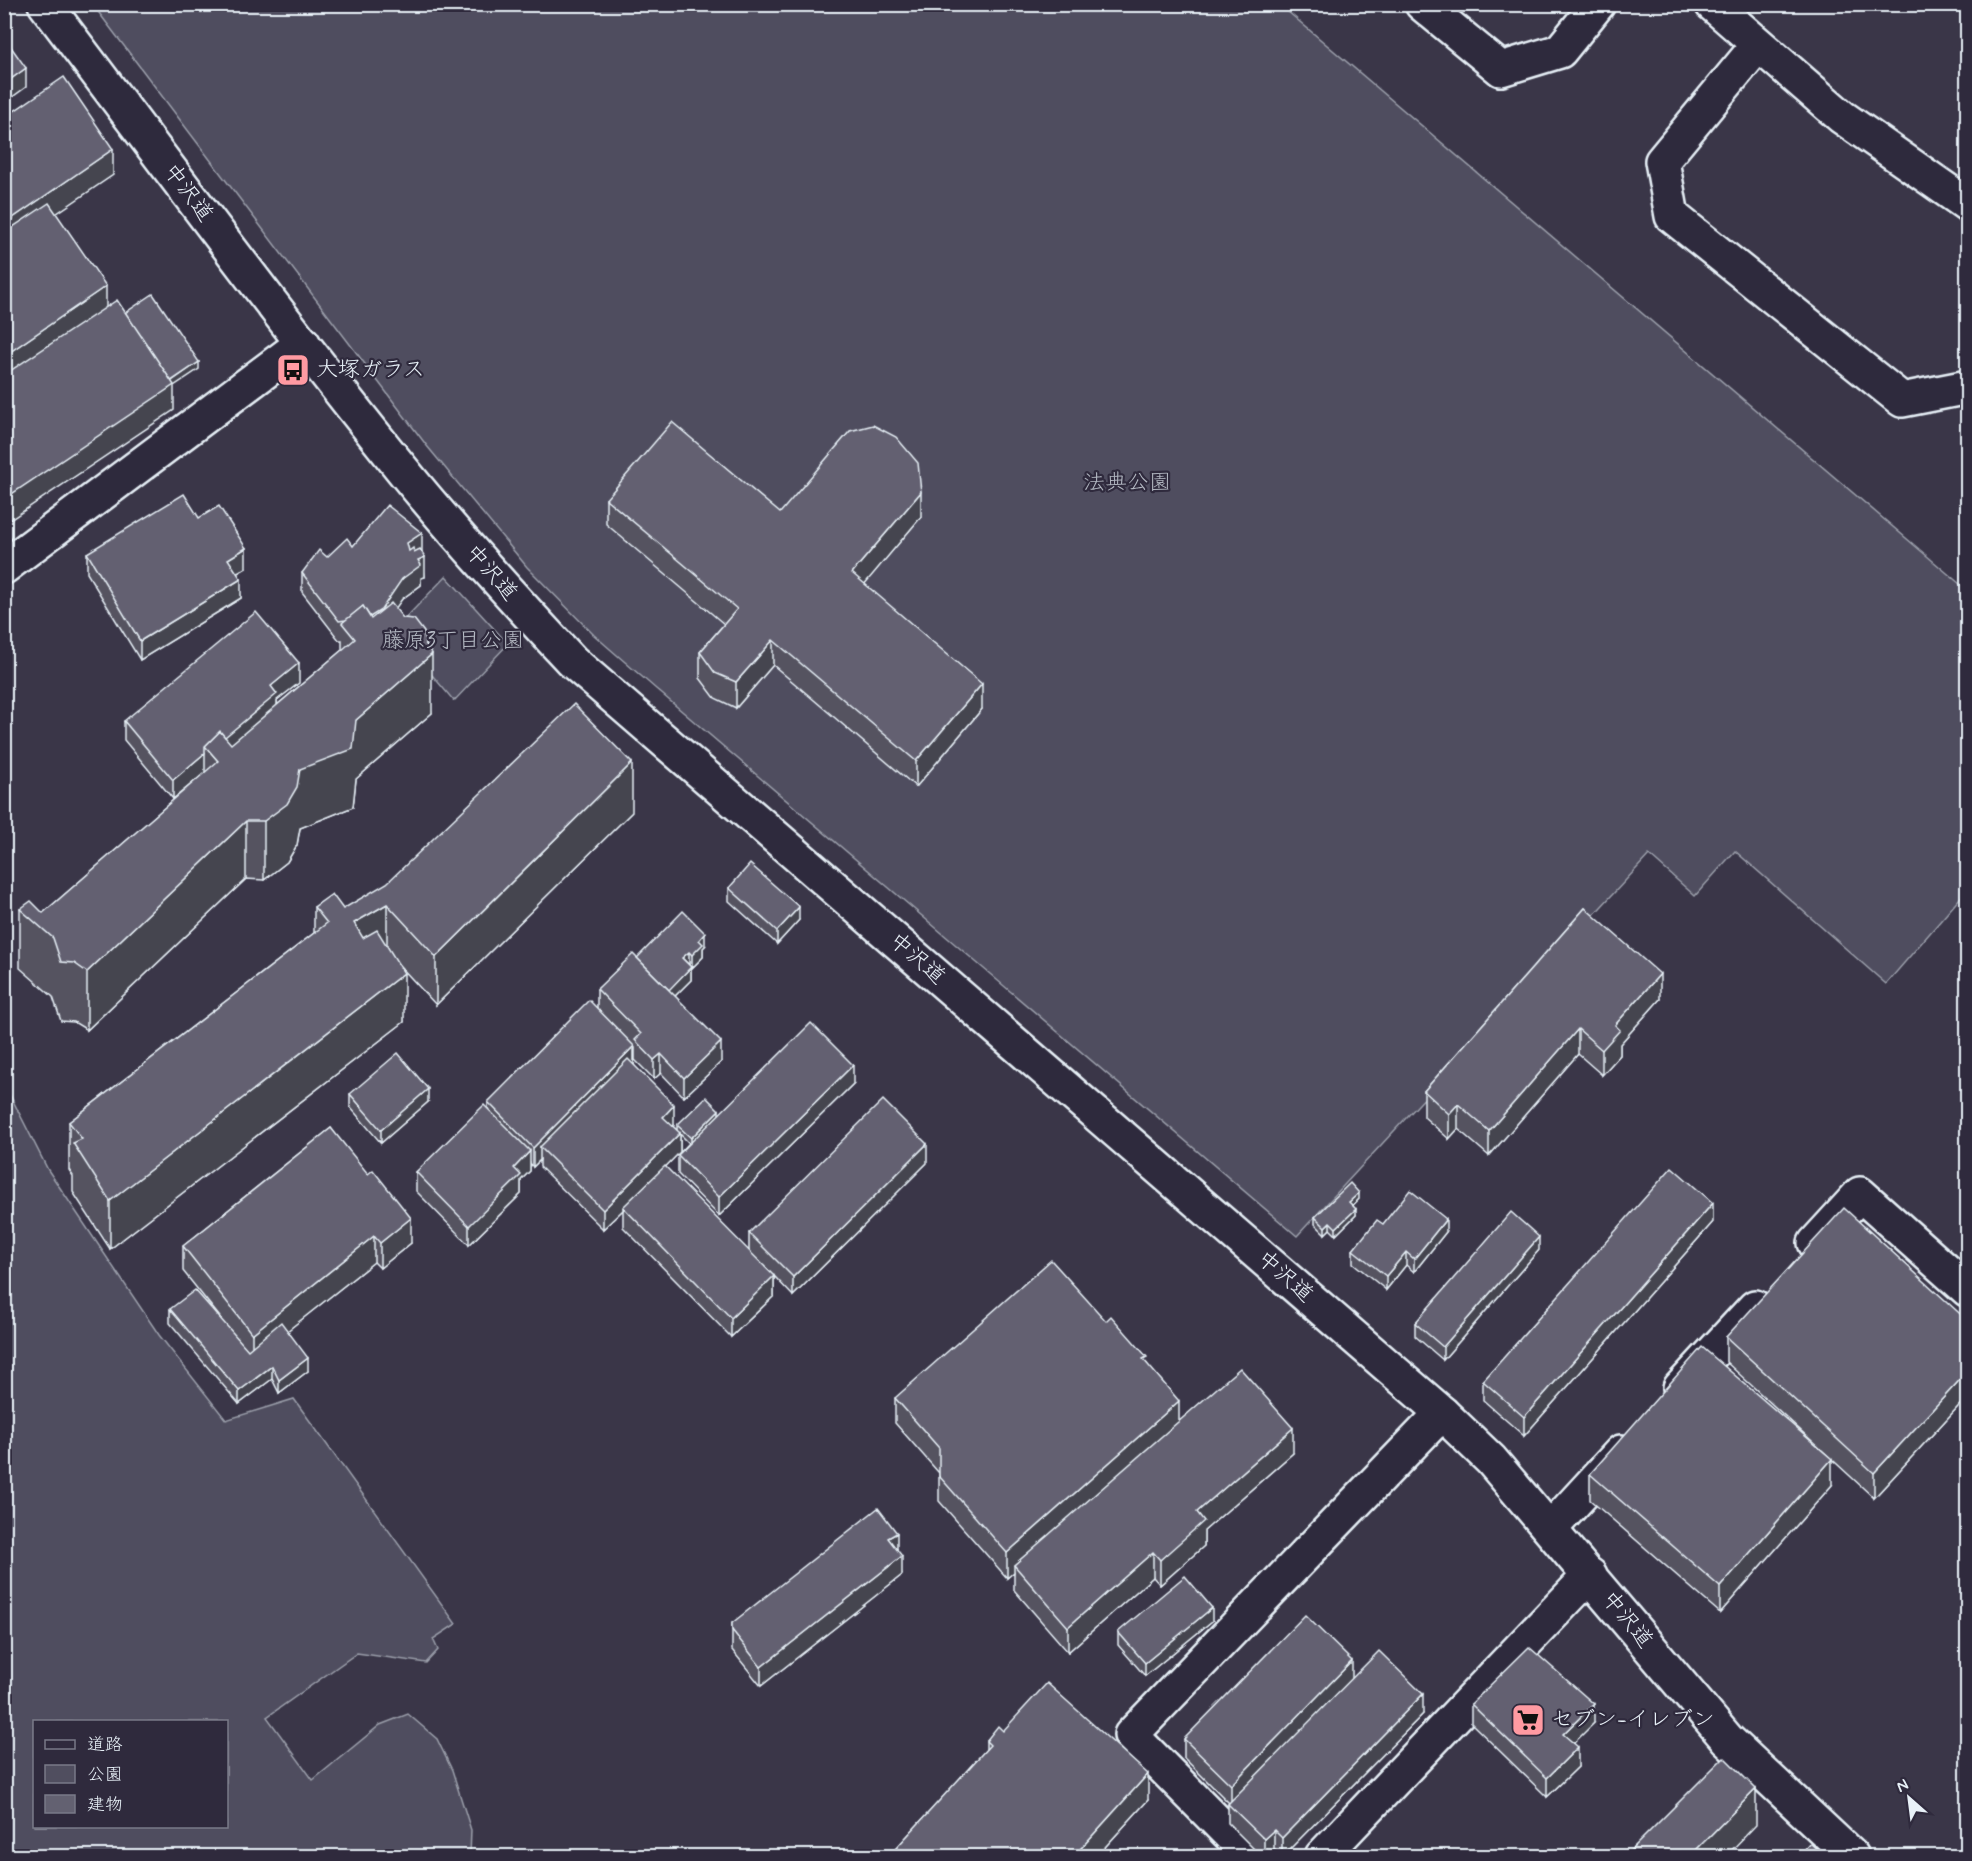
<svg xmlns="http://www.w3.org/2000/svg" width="1972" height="1861" viewBox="0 0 1972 1861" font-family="Mynerve,'Klee One',sans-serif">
  <rect width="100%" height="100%" fill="#3a3648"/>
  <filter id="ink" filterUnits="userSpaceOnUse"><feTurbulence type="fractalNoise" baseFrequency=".0167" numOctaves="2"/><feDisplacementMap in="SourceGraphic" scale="12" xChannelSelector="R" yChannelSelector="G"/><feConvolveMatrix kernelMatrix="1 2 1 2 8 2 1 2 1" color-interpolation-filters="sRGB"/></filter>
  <g filter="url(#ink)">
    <g fill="#504e5f" stroke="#9ca0ac" stroke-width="1.5" fill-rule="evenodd">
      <path d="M 93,5 L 1280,5 L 1967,590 L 1967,890 L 1886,984 L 1735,851 L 1695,896 L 1649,855 L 1297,1236 L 656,689 L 594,635 L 527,567 L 427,446 Z"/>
      <path d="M 446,576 L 508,644 L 454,701 L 394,630 Z"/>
      <path d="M 4,1083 L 48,1170 L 159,1335 L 226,1420 L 294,1399 L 456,1624 L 433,1639 L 438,1650 L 426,1663 L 357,1653 L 267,1717 L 313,1780 L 380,1725 L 408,1714 L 437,1739 L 452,1770 L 471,1830 L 470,1856 L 5,1856 ZM 34,1722 L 226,1722 L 226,1826 L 34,1826 Z"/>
    </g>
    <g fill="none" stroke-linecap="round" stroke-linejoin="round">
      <g stroke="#e8f1f8" stroke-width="38">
        <g id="minor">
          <path d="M 45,4 C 163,159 278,316 401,468 C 455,535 513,598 572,661 L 1442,1413 L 1491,1460 L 1727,1739 L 1852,1856"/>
          <path d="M 1422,4 L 1501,69 L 1560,51 L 1598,4"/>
          <path d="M 1712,4 L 1842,117 L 1968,205"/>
          <path d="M 1758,45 L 1662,161 L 1672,216 L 1902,400 L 1968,387"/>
          <path d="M 4,567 L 303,343"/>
          <path d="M 1815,1243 L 1860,1194 L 1968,1290"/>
          <path d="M 1680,1388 L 1755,1307"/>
          <path d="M 1551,1528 L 1621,1452"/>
          <path d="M 1251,1856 L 1131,1735 L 1442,1413"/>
          <path d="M 1322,1856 L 1590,1575"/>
        </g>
      </g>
      <use href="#minor" stroke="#2f2a3d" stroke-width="33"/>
    </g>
    <g fill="#555361" stroke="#e8f1f8" stroke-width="1.5">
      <path d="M 606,499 L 780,513 L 921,517 L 864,584 L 982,709 L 916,787 L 773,665 L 736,708 L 715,698 L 700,678 L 700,652 L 724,624 L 606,524 Z"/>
      <path d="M 199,518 L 246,568 L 237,573 L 241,598 L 140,660 L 87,573 L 87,553 Z"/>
      <path d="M 353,546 L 422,552 L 425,577 L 421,578 L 421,585 L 402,599 L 395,608 L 432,713 L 356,779 L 353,807 L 300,828 L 297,845 L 287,862 L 264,880 L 246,879 L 87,1030 L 74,1022 L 61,1021 L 53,997 L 20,968 L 20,909 L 43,913 L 194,782 L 173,799 L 124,740 L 124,721 L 299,683 L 277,700 L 277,705 L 342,650 L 342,640 L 339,640 L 302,592 L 302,573 L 327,557 Z"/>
      <path d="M 632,812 L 436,1005 L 398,964 L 404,1022 L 110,1249 L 73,1192 L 73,1176 L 69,1170 L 69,1122 L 314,933 L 314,907 L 343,909 Z"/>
      <path d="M 729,888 L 799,920 L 777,944 L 729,901 Z"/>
      <path d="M 1585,908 L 1660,999 L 1620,1044 L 1620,1055 L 1602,1075 L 1578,1054 L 1489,1156 L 1458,1129 L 1449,1139 L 1424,1117 L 1424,1091 Z"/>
      <path d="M 705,946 L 703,948 L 703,957 L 692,968 L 691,967 L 691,980 L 675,996 L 721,1062 L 684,1097 L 661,1073 L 654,1079 L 635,1060 L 635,1048 L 634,1046 L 634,1065 L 674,1125 L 673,1126 L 677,1131 L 677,1125 L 719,1114 L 853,1084 L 719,1216 L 678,1174 L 678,1155 L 689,1143 L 680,1134 L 680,1152 L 665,1167 L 749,1252 L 749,1233 L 927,1163 L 793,1296 L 774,1276 L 774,1296 L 731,1337 L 623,1227 L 623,1210 L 603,1229 L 540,1167 L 540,1160 L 533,1167 L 530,1163 L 530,1171 L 521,1180 L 521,1194 L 469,1245 L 416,1191 L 416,1172 L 488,1109 L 488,1102 L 597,1009 L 597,989 L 637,958 Z"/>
      <path d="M 350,1094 L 428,1102 L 381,1143 L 350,1107 Z"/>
      <path d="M 331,1128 L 411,1243 L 380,1268 L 374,1262 L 288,1330 L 308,1371 L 279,1393 L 272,1379 L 239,1404 L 170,1323 L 170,1309 L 219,1316 L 183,1271 L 183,1246 Z"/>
      <path d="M 1359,1199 L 1353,1205 L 1356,1215 L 1336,1235 L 1330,1229 L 1325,1234 L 1315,1224 L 1315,1217 Z"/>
      <path d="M 1713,1222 L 1524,1436 L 1483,1400 L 1483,1381 Z"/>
      <path d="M 1446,1232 L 1414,1272 L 1406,1265 L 1386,1290 L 1353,1263 L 1353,1250 Z"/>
      <path d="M 1539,1250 L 1443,1360 L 1415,1336 L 1415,1323 Z"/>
      <path d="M 1106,1321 L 1147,1364 L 1179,1421 L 1293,1453 L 1204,1531 L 1204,1546 L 1160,1585 L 1153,1577 L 1068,1652 L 1014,1590 L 1014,1572 L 1007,1578 L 939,1501 L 939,1473 L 895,1423 L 895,1398 Z"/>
      <path d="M 1968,1321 L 1968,1396 L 1874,1498 L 1726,1362 L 1726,1337 Z"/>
      <path d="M 1590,1474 L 1832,1485 L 1720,1613 L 1590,1500 Z"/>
      <path d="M 897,1549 L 902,1575 L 761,1686 L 732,1650 L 732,1623 Z"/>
      <path d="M 1212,1621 L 1145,1676 L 1118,1645 L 1118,1632 Z"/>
      <path d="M 1352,1678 L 1423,1714 L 1282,1857 L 1274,1849 L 1266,1857 L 1262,1857 L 1228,1823 L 1228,1804 L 1229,1803 L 1184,1758 L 1184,1739 Z"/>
      <path d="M 1471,1704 L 1594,1723 L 1573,1743 L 1578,1767 L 1547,1797 L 1471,1723 Z"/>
      <path d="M 1003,1731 L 1148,1800 L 1096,1857 L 888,1857 L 986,1750 L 986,1741 Z"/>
    </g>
    <g fill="#45444f" stroke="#e8f1f8" stroke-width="1.5">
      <path d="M 26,68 L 26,87 L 4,103 L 4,84 Z"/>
      <path d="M 113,149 L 113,175 L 4,249 L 4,224 Z"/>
      <path d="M 106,286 L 106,311 L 4,381 L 4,356 Z"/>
      <path d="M 199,362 L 199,369 L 174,386 L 174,410 L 4,524 L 4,499 Z"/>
      <path d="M 921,492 L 921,517 L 852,599 L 852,573 Z"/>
      <path d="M 422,533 L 422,552 L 407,562 L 407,543 Z"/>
      <path d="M 246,548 L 246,568 L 228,579 L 228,559 Z"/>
      <path d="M 425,557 L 425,577 L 421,578 L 421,585 L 402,599 L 381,629 L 370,636 L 370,617 L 418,560 Z"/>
      <path d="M 241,579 L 241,598 L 140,660 L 140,641 Z"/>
      <path d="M 773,640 L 773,665 L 736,708 L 736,682 Z"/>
      <path d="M 432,654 L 432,713 L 356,779 L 353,807 L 300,828 L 297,845 L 287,862 L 264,880 L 264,821 L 300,769 Z"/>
      <path d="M 299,663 L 299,683 L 277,700 L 277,714 L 218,761 L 209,750 L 271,686 Z"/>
      <path d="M 982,684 L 982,709 L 916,787 L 916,761 Z"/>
      <path d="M 205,753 L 205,773 L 173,799 L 173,780 Z"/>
      <path d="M 632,763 L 632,812 L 436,1005 L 436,957 Z"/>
      <path d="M 246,821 L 246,879 L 87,1030 L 87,972 Z"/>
      <path d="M 387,904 L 387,952 L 354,971 L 354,923 Z"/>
      <path d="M 799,907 L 799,920 L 777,944 L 777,931 Z"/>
      <path d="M 705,933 L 705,946 L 703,948 L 703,957 L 692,968 L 692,955 L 699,940 Z"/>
      <path d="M 689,952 L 689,965 L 682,958 Z"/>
      <path d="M 691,967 L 691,980 L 667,1004 L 667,991 Z"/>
      <path d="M 404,973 L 404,1022 L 110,1249 L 110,1201 Z"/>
      <path d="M 1660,974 L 1660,999 L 1620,1044 L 1620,1055 L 1602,1075 L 1602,1050 L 1615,1025 Z"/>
      <path d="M 1578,1029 L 1578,1054 L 1489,1156 L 1489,1131 Z"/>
      <path d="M 721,1042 L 721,1062 L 684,1097 L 684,1078 Z"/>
      <path d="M 634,1046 L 634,1065 L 547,1153 L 540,1147 L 540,1160 L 533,1167 L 533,1148 Z"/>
      <path d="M 661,1054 L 661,1073 L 654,1079 L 654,1060 Z"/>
      <path d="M 853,1065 L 853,1084 L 719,1216 L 719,1197 Z"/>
      <path d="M 428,1089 L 428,1102 L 381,1143 L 381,1130 Z"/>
      <path d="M 1458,1104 L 1458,1129 L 1449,1139 L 1449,1114 Z"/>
      <path d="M 674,1105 L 674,1125 L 663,1136 L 663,1117 Z"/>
      <path d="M 719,1110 L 719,1117 L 691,1145 L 691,1138 Z"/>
      <path d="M 680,1133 L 680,1152 L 624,1209 L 623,1207 L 623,1210 L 603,1229 L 603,1210 Z"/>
      <path d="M 927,1144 L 927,1163 L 793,1296 L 793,1277 Z"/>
      <path d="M 530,1151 L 530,1171 L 521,1180 L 521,1194 L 469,1245 L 469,1226 L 514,1168 Z"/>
      <path d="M 1359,1193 L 1359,1199 L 1349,1209 L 1349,1202 Z"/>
      <path d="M 1713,1203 L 1713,1222 L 1524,1436 L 1524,1417 Z"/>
      <path d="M 1356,1209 L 1356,1215 L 1336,1235 L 1336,1228 Z"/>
      <path d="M 411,1218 L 411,1243 L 380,1268 L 380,1243 Z"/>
      <path d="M 1446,1219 L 1446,1232 L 1414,1272 L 1414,1259 Z"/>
      <path d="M 1330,1222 L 1330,1229 L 1325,1234 L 1325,1227 Z"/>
      <path d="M 374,1236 L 374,1262 L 252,1359 L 252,1334 Z"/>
      <path d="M 1539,1237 L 1539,1250 L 1443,1360 L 1443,1347 Z"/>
      <path d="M 1406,1252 L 1406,1265 L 1386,1290 L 1386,1276 Z"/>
      <path d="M 774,1276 L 774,1296 L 731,1337 L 731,1318 Z"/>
      <path d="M 308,1358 L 308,1371 L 279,1393 L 279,1380 Z"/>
      <path d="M 272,1366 L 272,1379 L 239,1404 L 239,1391 Z"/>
      <path d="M 1968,1371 L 1968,1396 L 1874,1498 L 1874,1473 Z"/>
      <path d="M 1179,1401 L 1179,1426 L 1014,1565 L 1014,1572 L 1007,1578 L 1007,1553 Z"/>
      <path d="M 1293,1428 L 1293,1453 L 1204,1531 L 1204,1546 L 1160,1585 L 1160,1560 L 1197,1512 Z"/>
      <path d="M 1832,1459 L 1832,1485 L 1720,1613 L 1720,1587 Z"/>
      <path d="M 897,1533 L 897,1552 L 888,1538 Z"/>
      <path d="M 1153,1552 L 1153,1577 L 1068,1652 L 1068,1627 Z"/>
      <path d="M 902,1556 L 902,1575 L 761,1686 L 761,1667 Z"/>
      <path d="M 1212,1608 L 1212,1621 L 1145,1676 L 1145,1663 Z"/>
      <path d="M 1352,1661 L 1352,1681 L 1231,1804 L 1231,1785 Z"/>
      <path d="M 1423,1694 L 1423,1714 L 1282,1857 L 1282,1838 Z"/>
      <path d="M 1594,1704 L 1594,1723 L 1563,1754 L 1563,1734 Z"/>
      <path d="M 1578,1747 L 1578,1767 L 1547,1797 L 1547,1778 Z"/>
      <path d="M 1148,1774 L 1148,1800 L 1096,1857 L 1073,1857 Z"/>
      <path d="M 1756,1789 L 1756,1825 L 1725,1857 L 1689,1857 Z"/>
      <path d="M 1274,1830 L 1274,1849 L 1266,1857 L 1264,1857 L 1264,1839 Z"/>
    </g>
    <g fill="#636171" stroke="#e8f1f8" stroke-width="1.5">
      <path d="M 4,37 L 26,68 L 4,84 Z"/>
      <path d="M 64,77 L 113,149 L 4,224 L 4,118 Z"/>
      <path d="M 49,203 L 106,286 L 4,356 L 4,233 Z"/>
      <path d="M 153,294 L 199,362 L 171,381 L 125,313 Z"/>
      <path d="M 117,300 L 174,385 L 4,499 L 4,375 Z"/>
      <path d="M 672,422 L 780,513 L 850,431 L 873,425 L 896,437 L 918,463 L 921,492 L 852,573 L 982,684 L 916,761 L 773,640 L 736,682 L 715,673 L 700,652 L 737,609 L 606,499 Z"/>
      <path d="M 184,494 L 199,518 L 219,506 L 246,548 L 228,559 L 241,579 L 140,641 L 87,553 Z"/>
      <path d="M 387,505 L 422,533 L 407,543 L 409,551 L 413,548 L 414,552 L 420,549 L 425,557 L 418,560 L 421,565 L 402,579 L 381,610 L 370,617 L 363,606 L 346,620 L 339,621 L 302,573 L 319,550 L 327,557 L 347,538 L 353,546 Z"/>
      <path d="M 391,603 L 403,618 L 414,619 L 424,632 L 425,643 L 432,654 L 356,720 L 353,749 L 300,769 L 297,787 L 287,804 L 264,821 L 246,821 L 87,972 L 74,963 L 61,962 L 53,938 L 20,909 L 31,901 L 43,913 L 218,761 L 205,746 L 220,731 L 231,744 L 355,639 L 342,623 L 363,606 L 371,619 Z"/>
      <path d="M 256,612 L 299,663 L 271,686 L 277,694 L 225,737 L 220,731 L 205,746 L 205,753 L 173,780 L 124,721 Z"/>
      <path d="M 574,704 L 632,763 L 436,957 L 387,904 L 354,923 L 363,938 L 377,930 L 404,973 L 110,1201 L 73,1143 L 82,1139 L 69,1122 L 327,923 L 314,907 L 332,894 L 343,909 L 387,883 Z"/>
      <path d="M 750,864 L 799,907 L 777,931 L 729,888 Z"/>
      <path d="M 1585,908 L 1660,974 L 1615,1025 L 1620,1030 L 1602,1050 L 1578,1029 L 1489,1131 L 1458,1104 L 1449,1114 L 1424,1091 Z"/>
      <path d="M 683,911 L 705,933 L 699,940 L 703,944 L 692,955 L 689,952 L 682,958 L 691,967 L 669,990 L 637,958 Z"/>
      <path d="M 633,954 L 721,1042 L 684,1078 L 661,1054 L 654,1060 L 635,1040 L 641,1034 L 597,989 Z"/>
      <path d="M 589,1000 L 634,1046 L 533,1148 L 488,1102 Z"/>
      <path d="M 811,1023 L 853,1065 L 719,1197 L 678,1155 Z"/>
      <path d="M 398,1053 L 428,1089 L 381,1130 L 350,1094 Z"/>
      <path d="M 628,1059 L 674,1105 L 663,1117 L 680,1133 L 603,1210 L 540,1147 Z"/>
      <path d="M 706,1097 L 719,1110 L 691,1138 L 677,1125 Z"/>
      <path d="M 883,1100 L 927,1144 L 793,1277 L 749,1233 Z"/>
      <path d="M 484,1105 L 530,1151 L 514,1168 L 521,1175 L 469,1226 L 416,1172 Z"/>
      <path d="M 331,1128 L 368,1174 L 373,1170 L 411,1218 L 380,1243 L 374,1236 L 252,1334 L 183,1246 Z"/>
      <path d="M 665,1166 L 774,1276 L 731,1318 L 623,1207 Z"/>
      <path d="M 1672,1167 L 1713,1203 L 1524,1417 L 1483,1381 Z"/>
      <path d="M 1350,1183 L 1359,1193 L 1349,1202 L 1356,1209 L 1336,1228 L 1330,1222 L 1325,1227 L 1315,1217 Z"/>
      <path d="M 1410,1190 L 1446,1219 L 1414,1259 L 1406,1252 L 1386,1276 L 1353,1250 L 1377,1220 L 1383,1224 Z"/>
      <path d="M 1844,1208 L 1968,1321 L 1968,1371 L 1874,1473 L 1726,1337 Z"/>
      <path d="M 1511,1212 L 1539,1237 L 1443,1347 L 1415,1323 Z"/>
      <path d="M 1051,1260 L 1106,1321 L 1111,1316 L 1147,1357 L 1143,1359 L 1179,1401 L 1007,1553 L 939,1476 L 939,1448 L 895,1398 Z"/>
      <path d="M 195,1290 L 248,1350 L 281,1322 L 308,1358 L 279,1380 L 272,1366 L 239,1391 L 170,1309 Z"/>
      <path d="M 1702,1347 L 1832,1459 L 1720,1587 L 1590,1474 Z"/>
      <path d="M 1240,1368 L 1293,1428 L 1197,1512 L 1204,1521 L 1160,1560 L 1153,1552 L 1068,1627 L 1014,1565 Z"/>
      <path d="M 878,1508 L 897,1533 L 888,1538 L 902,1556 L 761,1667 L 732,1630 L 732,1623 Z"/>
      <path d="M 1185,1576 L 1212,1608 L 1145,1663 L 1118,1632 Z"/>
      <path d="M 1305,1615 L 1352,1661 L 1231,1785 L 1184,1739 Z"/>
      <path d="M 1529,1647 L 1594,1704 L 1563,1734 L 1578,1747 L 1547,1778 L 1471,1704 Z"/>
      <path d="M 1379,1651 L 1423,1694 L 1282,1838 L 1274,1830 L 1264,1839 L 1228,1804 Z"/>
      <path d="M 1047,1683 L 1148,1774 L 1073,1857 L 888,1857 L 990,1745 L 986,1741 L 998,1726 L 1003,1731 Z"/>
      <path d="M 1724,1757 L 1756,1789 L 1689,1857 L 1624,1857 Z"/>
      <path d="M 1810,1843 L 1825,1857 L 1798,1857 Z"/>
    </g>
  </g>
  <defs>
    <g id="bus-square" transform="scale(1.725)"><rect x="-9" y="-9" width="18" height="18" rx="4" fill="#ff9aa2" stroke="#2f2a3d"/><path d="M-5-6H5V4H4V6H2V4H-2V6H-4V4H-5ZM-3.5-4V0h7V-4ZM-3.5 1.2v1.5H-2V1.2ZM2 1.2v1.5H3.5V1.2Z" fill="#111"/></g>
    <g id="supermarket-square" transform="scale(1.725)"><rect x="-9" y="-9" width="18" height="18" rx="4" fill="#ff9aa2" stroke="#2f2a3d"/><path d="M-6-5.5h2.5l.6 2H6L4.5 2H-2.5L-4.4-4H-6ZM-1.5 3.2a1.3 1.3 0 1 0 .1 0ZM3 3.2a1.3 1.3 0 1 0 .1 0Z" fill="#111"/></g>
  </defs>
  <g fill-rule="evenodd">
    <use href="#bus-square" x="293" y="370"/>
    <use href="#supermarket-square" x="1528" y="1720"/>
  </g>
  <g text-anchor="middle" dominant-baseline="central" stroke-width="4.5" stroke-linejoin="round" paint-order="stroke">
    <g font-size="22" fill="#e8f1f8" stroke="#2f2a3d">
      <text transform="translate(188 193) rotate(53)">中沢道</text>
      <text transform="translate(491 573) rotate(49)">中沢道</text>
      <text transform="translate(917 959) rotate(41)">中沢道</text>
      <text transform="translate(1285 1277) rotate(41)">中沢道</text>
      <text transform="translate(1627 1620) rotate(51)">中沢道</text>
    </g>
    <g font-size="22" fill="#e8f1f8" stroke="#2f2a3d" text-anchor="start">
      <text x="316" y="370">大塚ガラス</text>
      <text x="1551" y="1720">セブン-イレブン</text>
    </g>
    <g font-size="22" fill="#b3b8c2" stroke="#2f2a3d">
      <text x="1127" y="483">法典公園</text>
      <text x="453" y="641">藤原3丁目公園</text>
    </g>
  </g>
  <rect width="1972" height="1861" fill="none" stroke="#2f2a3d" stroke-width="24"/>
  <rect x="12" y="12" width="1948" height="1837" fill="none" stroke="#e8f1f8" stroke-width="2" filter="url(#ink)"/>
  <rect x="33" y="1720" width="195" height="108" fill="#2f2a3d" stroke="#797a88" stroke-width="1.5"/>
  <rect x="45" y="1740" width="30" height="9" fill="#2f2a3d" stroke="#797a88" stroke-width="1.5"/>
  <text x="87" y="1750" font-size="18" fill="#e8f1f8">道路</text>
  <rect x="45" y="1765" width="30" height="18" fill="#504e5f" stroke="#797a88" stroke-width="1.5"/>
  <text x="87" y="1780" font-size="18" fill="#e8f1f8">公園</text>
  <rect x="45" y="1795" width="30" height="18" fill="#636171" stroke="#797a88" stroke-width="1.5"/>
  <text x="87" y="1810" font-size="18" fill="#e8f1f8">建物</text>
  <g transform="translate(1909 1798) rotate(332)" stroke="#2f2a3d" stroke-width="4.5" paint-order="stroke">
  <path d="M0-4.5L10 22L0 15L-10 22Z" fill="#e8f1f8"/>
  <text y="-9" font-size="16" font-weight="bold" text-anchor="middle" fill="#e8f1f8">N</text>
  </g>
</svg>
